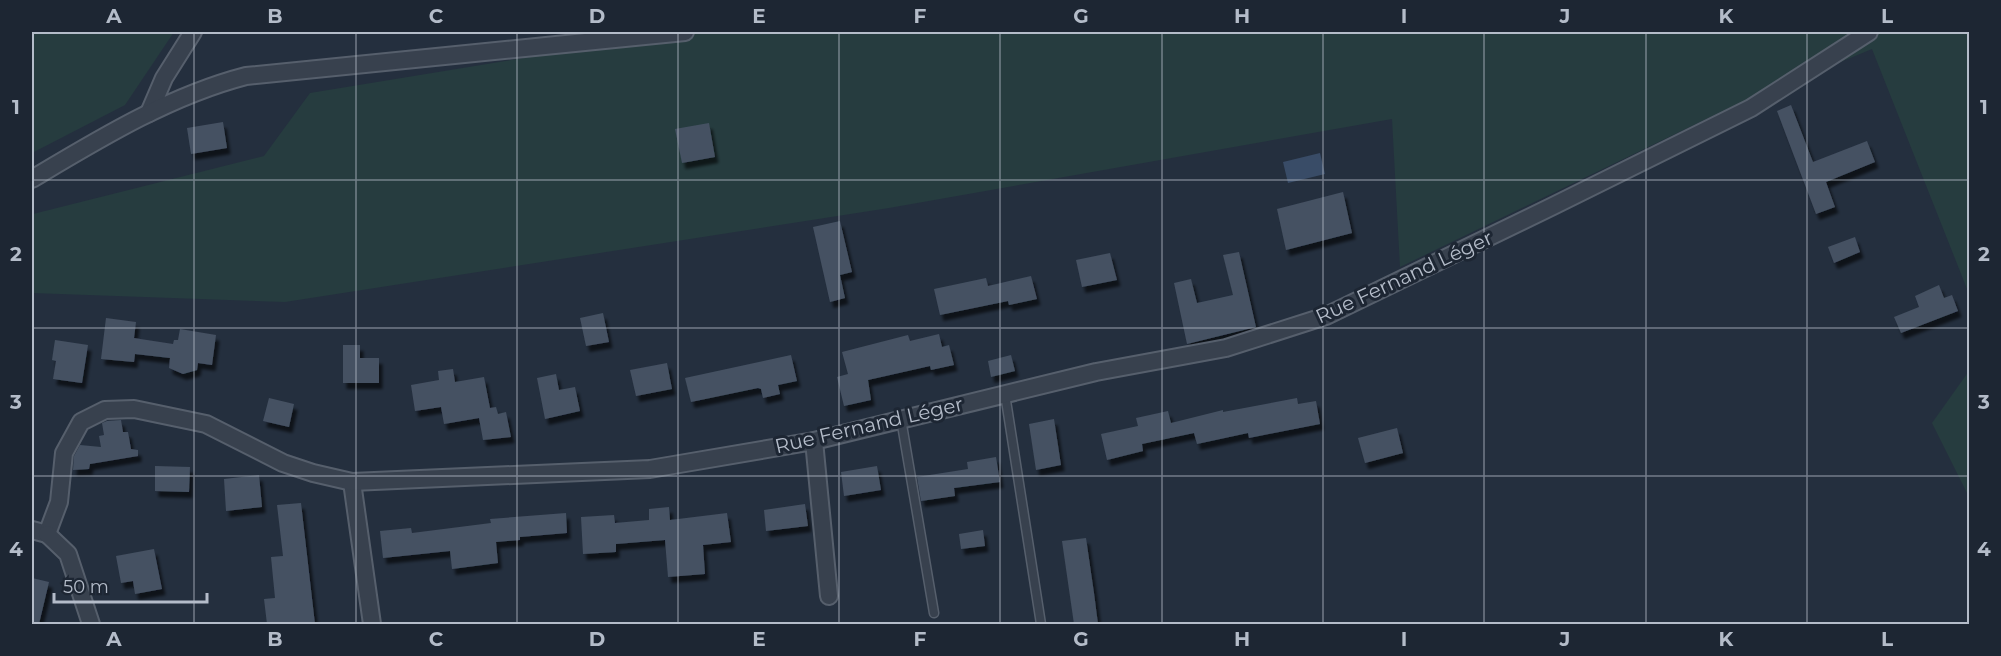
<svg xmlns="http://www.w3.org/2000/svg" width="2001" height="656" viewBox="0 0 2001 656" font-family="Montserrat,sans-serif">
  <defs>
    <filter id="shadow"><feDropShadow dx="3.5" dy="6" stdDeviation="1.5" flood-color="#0009"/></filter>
  </defs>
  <rect width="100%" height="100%" fill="#242f3e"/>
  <g fill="#263c3f">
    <path d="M 32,32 L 174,32 L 125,105 L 32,153 Z"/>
    <path d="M 683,32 L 1969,32 L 1969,294 L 1872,49 L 1727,109 L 1400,267 L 1392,119 L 889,208 L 285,302 L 32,293 L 32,217 L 33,214 L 264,156 L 310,93 Z"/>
    <path d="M 1969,371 L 1969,497 L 1932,423 Z"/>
  </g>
  <path fill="#394c67" d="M 1320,153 L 1325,174 L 1288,183 L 1283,162 Z"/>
  <g fill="#455162" filter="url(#shadow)">
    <path d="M 1791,105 L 1813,162 L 1867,141 L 1875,162 L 1826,182 L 1835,207 L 1816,214 L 1777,111 Z"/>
    <path d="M 223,122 L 227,148 L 191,154 L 187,128 Z"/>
    <path d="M 709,123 L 715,157 L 682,163 L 675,129 Z"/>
    <path d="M 1343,192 L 1352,233 L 1286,250 L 1277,209 Z"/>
    <path d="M 840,221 L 852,272 L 840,275 L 845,298 L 830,302 L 813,227 Z"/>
    <path d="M 1855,237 L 1860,252 L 1834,263 L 1828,247 Z"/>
    <path d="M 1239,252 L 1256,327 L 1187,344 L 1174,283 L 1191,279 L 1197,303 L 1233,295 L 1223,255 Z"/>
    <path d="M 1110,253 L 1117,280 L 1082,287 L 1076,260 Z"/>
    <path d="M 1031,276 L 1037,299 L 1009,305 L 1008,301 L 940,315 L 934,289 L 986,278 L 988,286 Z"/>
    <path d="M 1939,285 L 1944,298 L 1952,295 L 1958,311 L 1901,333 L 1894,317 L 1919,307 L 1915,296 Z"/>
    <path d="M 603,313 L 609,342 L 586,346 L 580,318 Z"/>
    <path d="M 106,318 L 136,322 L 134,338 L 173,344 L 174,340 L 178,340 L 180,329 L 216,335 L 212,365 L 198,363 L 197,370 L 183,374 L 169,368 L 170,358 L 135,354 L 134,362 L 101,359 Z"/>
    <path d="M 939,334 L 942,347 L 949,345 L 954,365 L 931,370 L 930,366 L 868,380 L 871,400 L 844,406 L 837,377 L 848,374 L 842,352 L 908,335 L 910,341 Z"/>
    <path d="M 55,340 L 88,345 L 82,383 L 53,379 L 56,361 L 52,360 Z"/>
    <path d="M 343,345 L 360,345 L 360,358 L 379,358 L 379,383 L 343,383 Z"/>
    <path d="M 791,355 L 797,381 L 778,385 L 780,394 L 763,398 L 761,389 L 758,388 L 691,402 L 685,378 Z"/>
    <path d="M 1011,355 L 1015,371 L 991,377 L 988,361 Z"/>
    <path d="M 667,363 L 672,389 L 636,396 L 630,370 Z"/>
    <path d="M 453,369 L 455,382 L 484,377 L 490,408 L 496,407 L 498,414 L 506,412 L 511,437 L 483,440 L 479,418 L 444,424 L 441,407 L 415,411 L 411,385 L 439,380 L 438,371 Z"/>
    <path d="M 556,374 L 559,390 L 575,387 L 580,411 L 545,419 L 537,378 Z"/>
    <path d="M 269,398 L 294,404 L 289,427 L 263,421 Z"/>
    <path d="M 1297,398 L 1298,404 L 1316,401 L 1320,424 L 1249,438 L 1248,433 L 1197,444 L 1194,433 L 1142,444 L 1143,451 L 1107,460 L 1101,434 L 1138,426 L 1136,418 L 1168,411 L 1171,423 L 1223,410 L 1223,412 Z"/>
    <path d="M 1054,419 L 1061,465 L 1036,470 L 1029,424 Z"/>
    <path d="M 121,420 L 123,432 L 128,432 L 131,449 L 138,450 L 138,456 L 90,464 L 89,469 L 73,470 L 74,456 L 80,445 L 101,447 L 99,436 L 104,435 L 102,423 L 107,421 Z"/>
    <path d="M 1397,428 L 1403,453 L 1365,463 L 1358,438 Z"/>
    <path d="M 996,457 L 1000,482 L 954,488 L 955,496 L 921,501 L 917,477 L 968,469 L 967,462 Z"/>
    <path d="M 155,466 L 190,467 L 189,492 L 155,491 Z"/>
    <path d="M 877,466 L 881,490 L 844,496 L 841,472 Z"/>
    <path d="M 259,475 L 262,507 L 226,511 L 224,479 Z"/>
    <path d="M 301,503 L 315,624 L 267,624 L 264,599 L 275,598 L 271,557 L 283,556 L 277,505 Z"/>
    <path d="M 805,504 L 808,526 L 766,531 L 764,510 Z"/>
    <path d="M 669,507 L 670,520 L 727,513 L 731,542 L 703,545 L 705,574 L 668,577 L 665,540 L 616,544 L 616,552 L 583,554 L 581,517 L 614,515 L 615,523 L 649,520 L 649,509 Z"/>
    <path d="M 566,513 L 567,533 L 520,537 L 520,540 L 496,542 L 498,563 L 452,569 L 450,551 L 383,558 L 380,531 L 411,528 L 412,533 L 491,523 L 490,519 Z"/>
    <path d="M 983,530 L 985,546 L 961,549 L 959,534 Z"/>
    <path d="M 1086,538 L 1094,593 L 1098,624 L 1074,624 L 1062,541 Z"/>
    <path d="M 154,549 L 162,589 L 135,594 L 133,581 L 121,583 L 116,556 Z"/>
    <path d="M 32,578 L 49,582 L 39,624 L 32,624 Z"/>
  </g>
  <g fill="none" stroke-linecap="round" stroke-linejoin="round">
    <g stroke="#565f6c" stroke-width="11">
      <g id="service">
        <path d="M 1005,394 L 1041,624"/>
        <path d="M 901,419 L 934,613"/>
      </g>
    </g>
    <g stroke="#565f6c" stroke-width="20">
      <g id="minor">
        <path d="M 149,113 L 164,78 L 193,32"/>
        <path d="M 32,179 C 99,139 169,96 246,76 L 685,32"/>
        <path d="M 814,441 L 829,596"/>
        <path d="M 352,482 L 372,624"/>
        <path d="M 32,530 L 47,534"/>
        <path d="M 47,534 L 59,502 L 64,453 L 81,422 L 105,410 L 134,409 L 206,424 L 283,463 L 313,473 L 352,482 L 650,469 L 814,441 L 1096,372 L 1226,348 L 1326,316 L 1553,206 L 1751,108 L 1869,32"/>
        <path d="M 47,534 L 68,554 L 91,624"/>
      </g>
    </g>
    <use href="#service" stroke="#38414e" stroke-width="8"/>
    <use href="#minor" stroke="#38414e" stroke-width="16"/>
  </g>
  <path fill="none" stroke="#b4bcc9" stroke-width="1.5" stroke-opacity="0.55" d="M 194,32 L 194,624M 356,32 L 356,624M 517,32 L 517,624M 678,32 L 678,624M 839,32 L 839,624M 1000,32 L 1000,624M 1162,32 L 1162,624M 1323,32 L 1323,624M 1484,32 L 1484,624M 1646,32 L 1646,624M 1807,32 L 1807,624M 32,180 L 1970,180M 32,328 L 1970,328M 32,476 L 1970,476"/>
  <g text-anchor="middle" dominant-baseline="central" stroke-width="6" stroke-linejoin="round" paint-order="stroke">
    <g font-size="20" fill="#b4bcc9" stroke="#1d2633">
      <text transform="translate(1404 277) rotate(-25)">Rue Fernand Léger</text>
      <text transform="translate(869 425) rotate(-13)">Rue Fernand Léger</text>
    </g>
  </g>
  <rect width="2001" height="656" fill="none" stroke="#1d2633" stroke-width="66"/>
  <path d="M54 593v9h153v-9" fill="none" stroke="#b4bcc9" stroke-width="3"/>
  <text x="63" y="593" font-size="18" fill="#b4bcc9" stroke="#1d2633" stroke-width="4.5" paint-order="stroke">50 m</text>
  <rect x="33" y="33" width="1935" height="590" fill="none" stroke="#b4bcc9" stroke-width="2"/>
  <g font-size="20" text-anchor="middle" font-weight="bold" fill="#b4bcc9">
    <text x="114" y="23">A</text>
    <text x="275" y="23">B</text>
    <text x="436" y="23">C</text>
    <text x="597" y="23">D</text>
    <text x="759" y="23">E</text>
    <text x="920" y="23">F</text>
    <text x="1081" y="23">G</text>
    <text x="1242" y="23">H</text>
    <text x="1404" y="23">I</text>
    <text x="1565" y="23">J</text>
    <text x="1726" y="23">K</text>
    <text x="1887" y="23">L</text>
    <text x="16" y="114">1</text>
    <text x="1984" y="114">1</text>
    <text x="16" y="261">2</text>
    <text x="1984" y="261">2</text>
    <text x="16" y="409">3</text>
    <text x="1984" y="409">3</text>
    <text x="16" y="556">4</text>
    <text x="1984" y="556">4</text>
    <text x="114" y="646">A</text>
    <text x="275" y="646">B</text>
    <text x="436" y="646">C</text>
    <text x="597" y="646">D</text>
    <text x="759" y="646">E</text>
    <text x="920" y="646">F</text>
    <text x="1081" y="646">G</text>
    <text x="1242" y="646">H</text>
    <text x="1404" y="646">I</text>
    <text x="1565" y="646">J</text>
    <text x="1726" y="646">K</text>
    <text x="1887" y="646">L</text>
  </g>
</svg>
